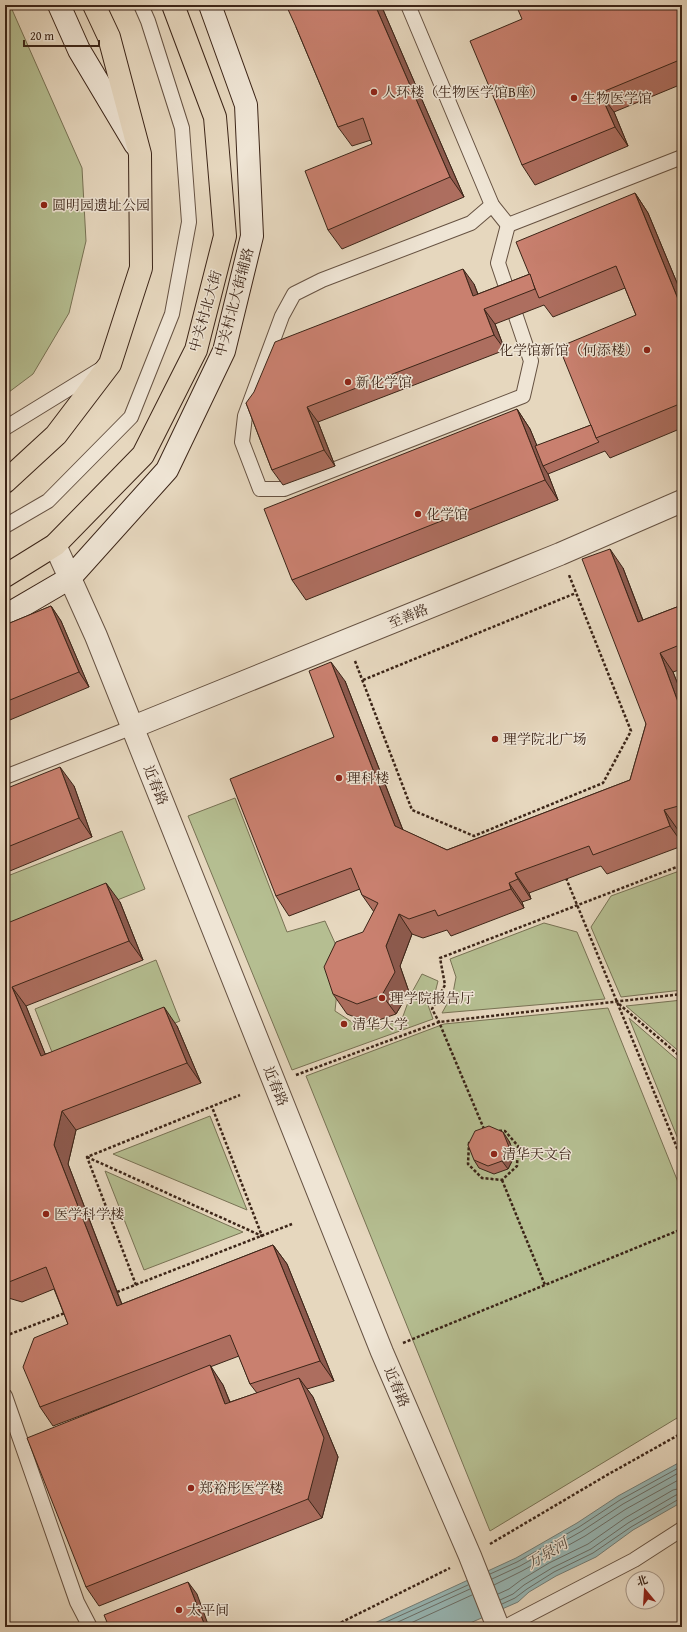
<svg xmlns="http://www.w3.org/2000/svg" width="687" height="1632" viewBox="0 0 687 1632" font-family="'Gentium Book Plus','Noto Serif SC',serif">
  <rect width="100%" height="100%" fill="#e6d7be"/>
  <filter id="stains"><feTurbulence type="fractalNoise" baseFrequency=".005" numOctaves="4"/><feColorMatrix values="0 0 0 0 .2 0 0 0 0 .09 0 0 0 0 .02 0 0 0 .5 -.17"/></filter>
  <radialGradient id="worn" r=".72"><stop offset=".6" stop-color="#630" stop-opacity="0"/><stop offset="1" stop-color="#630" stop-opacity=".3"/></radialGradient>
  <g fill="#b5be91" stroke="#787254">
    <path d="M 5,5 L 10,5 L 82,168 L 86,241 L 69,313 L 33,374 L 5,395 Z"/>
    <path d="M 235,798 L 287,932 L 325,921 L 335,943 L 339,972 L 335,1011 L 358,1026 L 378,1029 L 402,1019 L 411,994 L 422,974 L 438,981 L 434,997 L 428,1005 L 433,1019 L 292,1070 L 188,816 Z"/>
    <path d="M 122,831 L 145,889 L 9,943 L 5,932 L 5,877 Z"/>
    <path d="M 682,870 L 682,990 L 621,997 L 591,927 L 611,896 Z"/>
    <path d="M 544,923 L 577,932 L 605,999 L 442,1013 L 453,993 L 456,977 L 450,959 Z"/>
    <path d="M 156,960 L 180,1021 L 59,1070 L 35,1009 Z"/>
    <path d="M 682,1000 L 682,1054 L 626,1006 Z"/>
    <path d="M 608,1008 L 682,1192 L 682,1415 L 490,1531 L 306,1076 L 444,1024 Z"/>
    <path d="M 629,1018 L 682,1064 L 682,1143 L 680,1144 Z"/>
    <path d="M 210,1116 L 247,1210 L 113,1154 Z"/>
    <path d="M 105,1171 L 243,1232 L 144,1270 Z"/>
  </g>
  <path fill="#97b8b7" stroke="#737d77" d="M 682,1461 L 682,1502 L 633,1530 L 596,1557 L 556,1576 L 529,1592 L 518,1602 L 461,1627 L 366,1627 L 516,1558 L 577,1523 L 618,1496 Z"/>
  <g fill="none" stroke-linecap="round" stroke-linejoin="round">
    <g stroke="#6a6e68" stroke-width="1">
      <path d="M 490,1574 L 517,1562 L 579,1527 L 620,1500 L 682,1466"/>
      <path d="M 492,1579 L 520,1566 L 582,1531 L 623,1504 L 682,1471"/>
      <path d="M 494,1585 L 522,1571 L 585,1536 L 626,1509 L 682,1478"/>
      <path d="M 498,1594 L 509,1589 L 521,1580 L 549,1563 L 588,1544 L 625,1518 L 673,1490 L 682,1488"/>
      <path d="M 500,1600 L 513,1594 L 524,1585 L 552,1568 L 591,1549 L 628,1523 L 676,1495 L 682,1494"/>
      <path d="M 502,1604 L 515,1598 L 527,1589 L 554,1572 L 593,1553 L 631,1527 L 679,1499 L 682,1499"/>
      <path d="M 375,1627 L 468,1585"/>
      <path d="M 387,1627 L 470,1589"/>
      <path d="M 402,1627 L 472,1595"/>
    </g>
    <g stroke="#665242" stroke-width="16">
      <g id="lane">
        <path d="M 408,5 L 492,205 L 508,225"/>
        <path d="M 492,205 L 471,223 L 322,280 L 294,294 L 282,316 L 245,416 L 242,442 L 260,489 L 284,489 L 523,396 L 531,361 L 498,263 L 508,225"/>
        <path d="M 508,225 L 682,157"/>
        <path d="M 5,428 L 101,369"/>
        <path d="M 5,526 L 48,501 L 131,417 L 172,314 L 189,222 L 182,128 L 148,21 L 141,5"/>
        <path d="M 5,777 L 133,727"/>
        <path d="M 5,1396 L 77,1602 L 90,1627"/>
        <path d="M 505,1627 L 634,1560 L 682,1529"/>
      </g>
    </g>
    <g stroke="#665242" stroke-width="24">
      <g id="street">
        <path d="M 55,545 L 96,636 L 382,1352 L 470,1556 L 498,1627"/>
        <path d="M 133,727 L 560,554 L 682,501"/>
      </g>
    </g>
    <g stroke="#3c2518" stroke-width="24">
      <g id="secondary">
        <path d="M 59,5 L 79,50 L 135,144"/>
        <path d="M 5,616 L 70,578 L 167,470 L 224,351 L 252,236 L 246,105 L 210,5"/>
      </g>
    </g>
    <g stroke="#3c2518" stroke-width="24">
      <g id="primary">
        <path d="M 5,482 L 56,435 L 110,364 L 141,268 L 140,154 L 109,37 L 94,5"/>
        <path d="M 5,576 L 55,545 L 143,455 L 196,350 L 225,236 L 215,117 L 173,5"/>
      </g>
    </g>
    <g stroke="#3c2518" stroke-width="2.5" stroke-dasharray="3 2" stroke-linecap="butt">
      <path d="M 355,661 L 412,810 L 474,836 L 603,783 L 631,731 L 569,575"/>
      <path d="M 363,680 L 576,593"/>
      <path d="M 566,878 L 682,1160"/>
      <path d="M 619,1004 L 682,1058"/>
      <path d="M 296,1075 L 439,1022 L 682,994"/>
      <path d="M 484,1129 L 439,1022 L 432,1009 L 445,985 L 440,958 L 682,865"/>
      <path d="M 484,1130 L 505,1131 L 518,1146 L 517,1166 L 502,1180 L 482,1178 L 468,1164 L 469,1143 Z"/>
      <path d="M 87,1157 L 262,1236 L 212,1107"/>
      <path d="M 502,1180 L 545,1285"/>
      <path d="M 136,1285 L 87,1157 L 240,1095"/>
      <path d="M 117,1292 L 292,1224"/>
      <path d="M 5,1336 L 65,1313"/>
      <path d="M 403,1343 L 682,1229"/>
      <path d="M 490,1544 L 607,1475 L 682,1433"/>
      <path d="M 332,1627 L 450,1568"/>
    </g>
    <use href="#lane" stroke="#efe5d5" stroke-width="14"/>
    <use href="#street" stroke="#efe5d5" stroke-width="22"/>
    <use href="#secondary" stroke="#efe5d5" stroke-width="22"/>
    <use href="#primary" stroke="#e6d7be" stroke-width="22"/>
  </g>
  <g fill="#ad6e5f" stroke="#3c2518" fill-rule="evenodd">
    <path d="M 381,5 L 464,197 L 342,249 L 328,230 L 372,144 L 371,140 L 352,146 L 338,127 L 296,27 Z"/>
    <path d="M 436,5 L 446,5 L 439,8 Z"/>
    <path d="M 682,5 L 682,84 L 614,112 L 628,146 L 535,185 L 522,165 L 522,19 Z"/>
    <path d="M 635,193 L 648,213 L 682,295 L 682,428 L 610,458 L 605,451 L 548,474 L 558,500 L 306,600 L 292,580 L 517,409 L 530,429 L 537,446 L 591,425 L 636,315 L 625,288 L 553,317 L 544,305 L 495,324 L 505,350 L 318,422 L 335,466 L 283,485 L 272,470 L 246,403 L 474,284 L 478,294 L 530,274 Z"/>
    <path d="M 623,568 L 643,620 L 682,605 L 682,669 L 673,672 L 682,695 L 682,828 L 678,830 L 682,841 L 682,846 L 607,874 L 601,866 L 529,893 L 531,899 L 522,902 L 524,908 L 451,936 L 447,930 L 423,938 L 412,934 L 400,966 L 409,992 L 396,1014 L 370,1023 L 347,1014 L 333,994 L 374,912 L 362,895 L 360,889 L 289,916 L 276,896 L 334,737 L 345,681 L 403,830 L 447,850 L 630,780 L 646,724 Z"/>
    <path d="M 51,606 L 61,621 L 89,687 L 5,722 L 5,625 Z"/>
    <path d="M 74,786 L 92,837 L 5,873 L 5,789 Z"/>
    <path d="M 120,902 L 143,960 L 26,1006 L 45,1054 L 177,1026 L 201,1083 L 76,1130 L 68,1164 L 122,1304 L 273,1245 L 287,1264 L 334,1381 L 307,1389 L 313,1397 L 338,1457 L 322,1518 L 99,1606 L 86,1587 L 130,1397 L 53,1426 L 40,1407 L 68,1324 L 54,1289 L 22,1302 L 5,1297 L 5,924 ZM 239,1356 L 250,1384 L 257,1393 L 230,1402 L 223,1385 L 210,1367 Z"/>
    <path d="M 509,1141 L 515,1155 L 508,1169 L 494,1174 L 479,1168 L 474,1160 Z"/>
  </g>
  <g fill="#8d5a4e" stroke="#3c2518">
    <path d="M 375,5 L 381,5 L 464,197 L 450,177 Z"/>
    <path d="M 600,93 L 614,112 L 628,146 L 615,127 Z"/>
    <path d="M 635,193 L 648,213 L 682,295 L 682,309 Z"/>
    <path d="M 463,269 L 474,284 L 484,311 L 473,296 Z"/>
    <path d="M 484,309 L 495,324 L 505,350 L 494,335 Z"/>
    <path d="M 307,407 L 318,422 L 335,466 L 324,450 Z"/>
    <path d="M 517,409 L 530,429 L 545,465 L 543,466 L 548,474 L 558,500 L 545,480 Z"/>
    <path d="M 610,549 L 623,568 L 651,642 L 638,622 Z"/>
    <path d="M 51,606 L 61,621 L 89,687 L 79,672 Z"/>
    <path d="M 660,653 L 673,672 L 682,695 L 682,713 Z"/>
    <path d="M 331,662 L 345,681 L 409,846 L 395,826 Z"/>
    <path d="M 60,767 L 74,786 L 92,837 L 79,818 Z"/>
    <path d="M 664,810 L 678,830 L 682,841 L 682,843 L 670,826 Z"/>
    <path d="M 515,873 L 529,893 L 531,899 L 518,879 Z"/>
    <path d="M 106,883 L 120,902 L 143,960 L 129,941 Z"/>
    <path d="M 509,883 L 522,902 L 524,908 L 511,889 Z"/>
    <path d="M 399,914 L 412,934 L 400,966 L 409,992 L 396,1014 L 382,995 L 386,946 Z"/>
    <path d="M 12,987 L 26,1006 L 54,1076 L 41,1056 Z"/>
    <path d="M 164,1007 L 177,1026 L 201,1083 L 187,1063 Z"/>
    <path d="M 62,1111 L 76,1130 L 68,1164 L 130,1326 L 117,1306 L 54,1145 Z"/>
    <path d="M 503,1132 L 509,1141 L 515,1155 L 508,1169 L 502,1161 Z"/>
    <path d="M 273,1245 L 287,1264 L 334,1381 L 320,1361 Z"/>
    <path d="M 210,1365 L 223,1385 L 238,1423 L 225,1404 Z"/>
    <path d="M 299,1378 L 313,1397 L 338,1457 L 322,1518 L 308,1499 Z"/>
    <path d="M 188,1582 L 197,1594 L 209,1627 L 206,1627 L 205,1626 Z"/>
  </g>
  <g fill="#c9806f" stroke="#3c2518">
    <path d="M 286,5 L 375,5 L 450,177 L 328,230 L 305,171 L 372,144 L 363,118 L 338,127 L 296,27 Z"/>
    <path d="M 516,5 L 682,5 L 682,59 L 600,93 L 615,127 L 522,165 L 470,41 L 522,19 Z"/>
    <path d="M 635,193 L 682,309 L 682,403 L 596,438 L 559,347 L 636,315 L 616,266 L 539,298 L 516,242 Z"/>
    <path d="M 463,269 L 473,296 L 530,274 L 535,289 L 484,309 L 494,335 L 307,407 L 324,450 L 272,470 L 246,403 L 254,392 L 275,342 Z"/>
    <path d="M 517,409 L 545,480 L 292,580 L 264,509 Z"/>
    <path d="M 591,425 L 596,438 L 599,442 L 543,466 L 535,446 Z"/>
    <path d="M 610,549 L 638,622 L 682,605 L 682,644 L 660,653 L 682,713 L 682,805 L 664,810 L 670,826 L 593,855 L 589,846 L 515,873 L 518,879 L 509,883 L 511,889 L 438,916 L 435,910 L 409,919 L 399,914 L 386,946 L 395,972 L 382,995 L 357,1004 L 333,994 L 324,967 L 336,942 L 363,932 L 378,903 L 362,895 L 351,868 L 276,896 L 230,779 L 334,737 L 309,671 L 331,662 L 395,826 L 447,850 L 630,780 L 646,724 L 582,559 Z"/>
    <path d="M 51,606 L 79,672 L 5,702 L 5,625 Z"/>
    <path d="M 60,767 L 79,818 L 5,848 L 5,789 Z"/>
    <path d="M 106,883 L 129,941 L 12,987 L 41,1056 L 164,1007 L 187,1063 L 62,1111 L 54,1145 L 117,1306 L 273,1245 L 320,1361 L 250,1384 L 230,1335 L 40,1407 L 23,1367 L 34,1338 L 68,1324 L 46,1267 L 9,1282 L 5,1281 L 5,924 Z"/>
    <path d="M 489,1126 L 503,1132 L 509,1147 L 502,1161 L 488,1166 L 474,1160 L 468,1145 L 475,1131 Z"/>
    <path d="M 210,1365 L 225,1404 L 299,1378 L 324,1438 L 308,1499 L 86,1587 L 27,1438 Z"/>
    <path d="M 188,1582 L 205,1626 L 202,1627 L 109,1627 L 104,1615 Z"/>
  </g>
  <g fill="#8f2418" stroke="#efe5d5" stroke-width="1.5">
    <circle cx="374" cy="92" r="4"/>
    <circle cx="574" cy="98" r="4"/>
    <circle cx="44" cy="205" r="4"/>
    <circle cx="647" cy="350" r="4"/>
    <circle cx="348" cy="382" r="4"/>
    <circle cx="418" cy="514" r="4"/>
    <circle cx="495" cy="739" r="4"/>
    <circle cx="339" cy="778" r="4"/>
    <circle cx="382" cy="998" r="4"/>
    <circle cx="344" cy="1024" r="4"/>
    <circle cx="494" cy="1154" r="4"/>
    <circle cx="46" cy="1214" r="4"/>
    <circle cx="191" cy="1488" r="4"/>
    <circle cx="179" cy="1610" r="4"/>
  </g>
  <g text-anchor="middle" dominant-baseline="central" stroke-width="3" stroke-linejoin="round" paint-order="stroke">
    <g font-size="14" fill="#3c2518" stroke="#efe5d5" text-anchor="start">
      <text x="382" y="92">人环楼（生物医学馆B座）</text>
      <text x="582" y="98">生物医学馆</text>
      <text x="52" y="205">圆明园遗址公园</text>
      <text x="639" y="350" text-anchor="end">化学馆新馆（何添楼）</text>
      <text x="356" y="382">新化学馆</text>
      <text x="426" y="514">化学馆</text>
      <text x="503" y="739">理学院北广场</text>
      <text x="347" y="778">理科楼</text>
      <text x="390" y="998">理学院报告厅</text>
      <text x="352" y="1024">清华大学</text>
      <text x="502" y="1154">清华天文台</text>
      <text x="54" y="1214">医学科学楼</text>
      <text x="199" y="1488">郑裕彤医学楼</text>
      <text x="187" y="1610">太平间</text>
    </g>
    <g font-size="14" fill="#3c2518" stroke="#efe5d5">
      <text transform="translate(234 302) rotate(-75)">中关村北大街辅路</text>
      <text transform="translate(205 311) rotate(-74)">中关村北大街</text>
      <text transform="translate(408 616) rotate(-22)">至善路</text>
      <text transform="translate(156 785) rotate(68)">近春路</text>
      <text transform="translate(276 1086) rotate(68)">近春路</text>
      <text transform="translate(397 1387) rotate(67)">近春路</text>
    </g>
    <g font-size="15" font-style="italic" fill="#534a40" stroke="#efe5d5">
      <text transform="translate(547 1553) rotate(-31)">万泉河</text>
    </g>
  </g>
  <rect width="687" height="1632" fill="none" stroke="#e6d7be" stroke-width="20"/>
  <rect x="6" y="6" width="675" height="1620" fill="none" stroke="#3c2518" stroke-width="2"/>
  <rect x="10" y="10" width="667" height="1612" fill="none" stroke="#3c2518"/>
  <g transform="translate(645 1590) rotate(342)"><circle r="19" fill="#efe5d5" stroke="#a79889"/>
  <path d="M0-3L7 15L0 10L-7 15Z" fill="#8f2418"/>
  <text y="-6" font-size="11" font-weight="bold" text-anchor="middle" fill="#3c2518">北</text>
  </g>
  <path d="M24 40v6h75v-6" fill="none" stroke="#3c2518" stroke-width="2"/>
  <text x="30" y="40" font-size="12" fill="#3c2518" stroke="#efe5d5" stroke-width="3" paint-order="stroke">20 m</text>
  <rect width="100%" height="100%" filter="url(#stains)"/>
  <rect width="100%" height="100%" fill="url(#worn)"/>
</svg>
